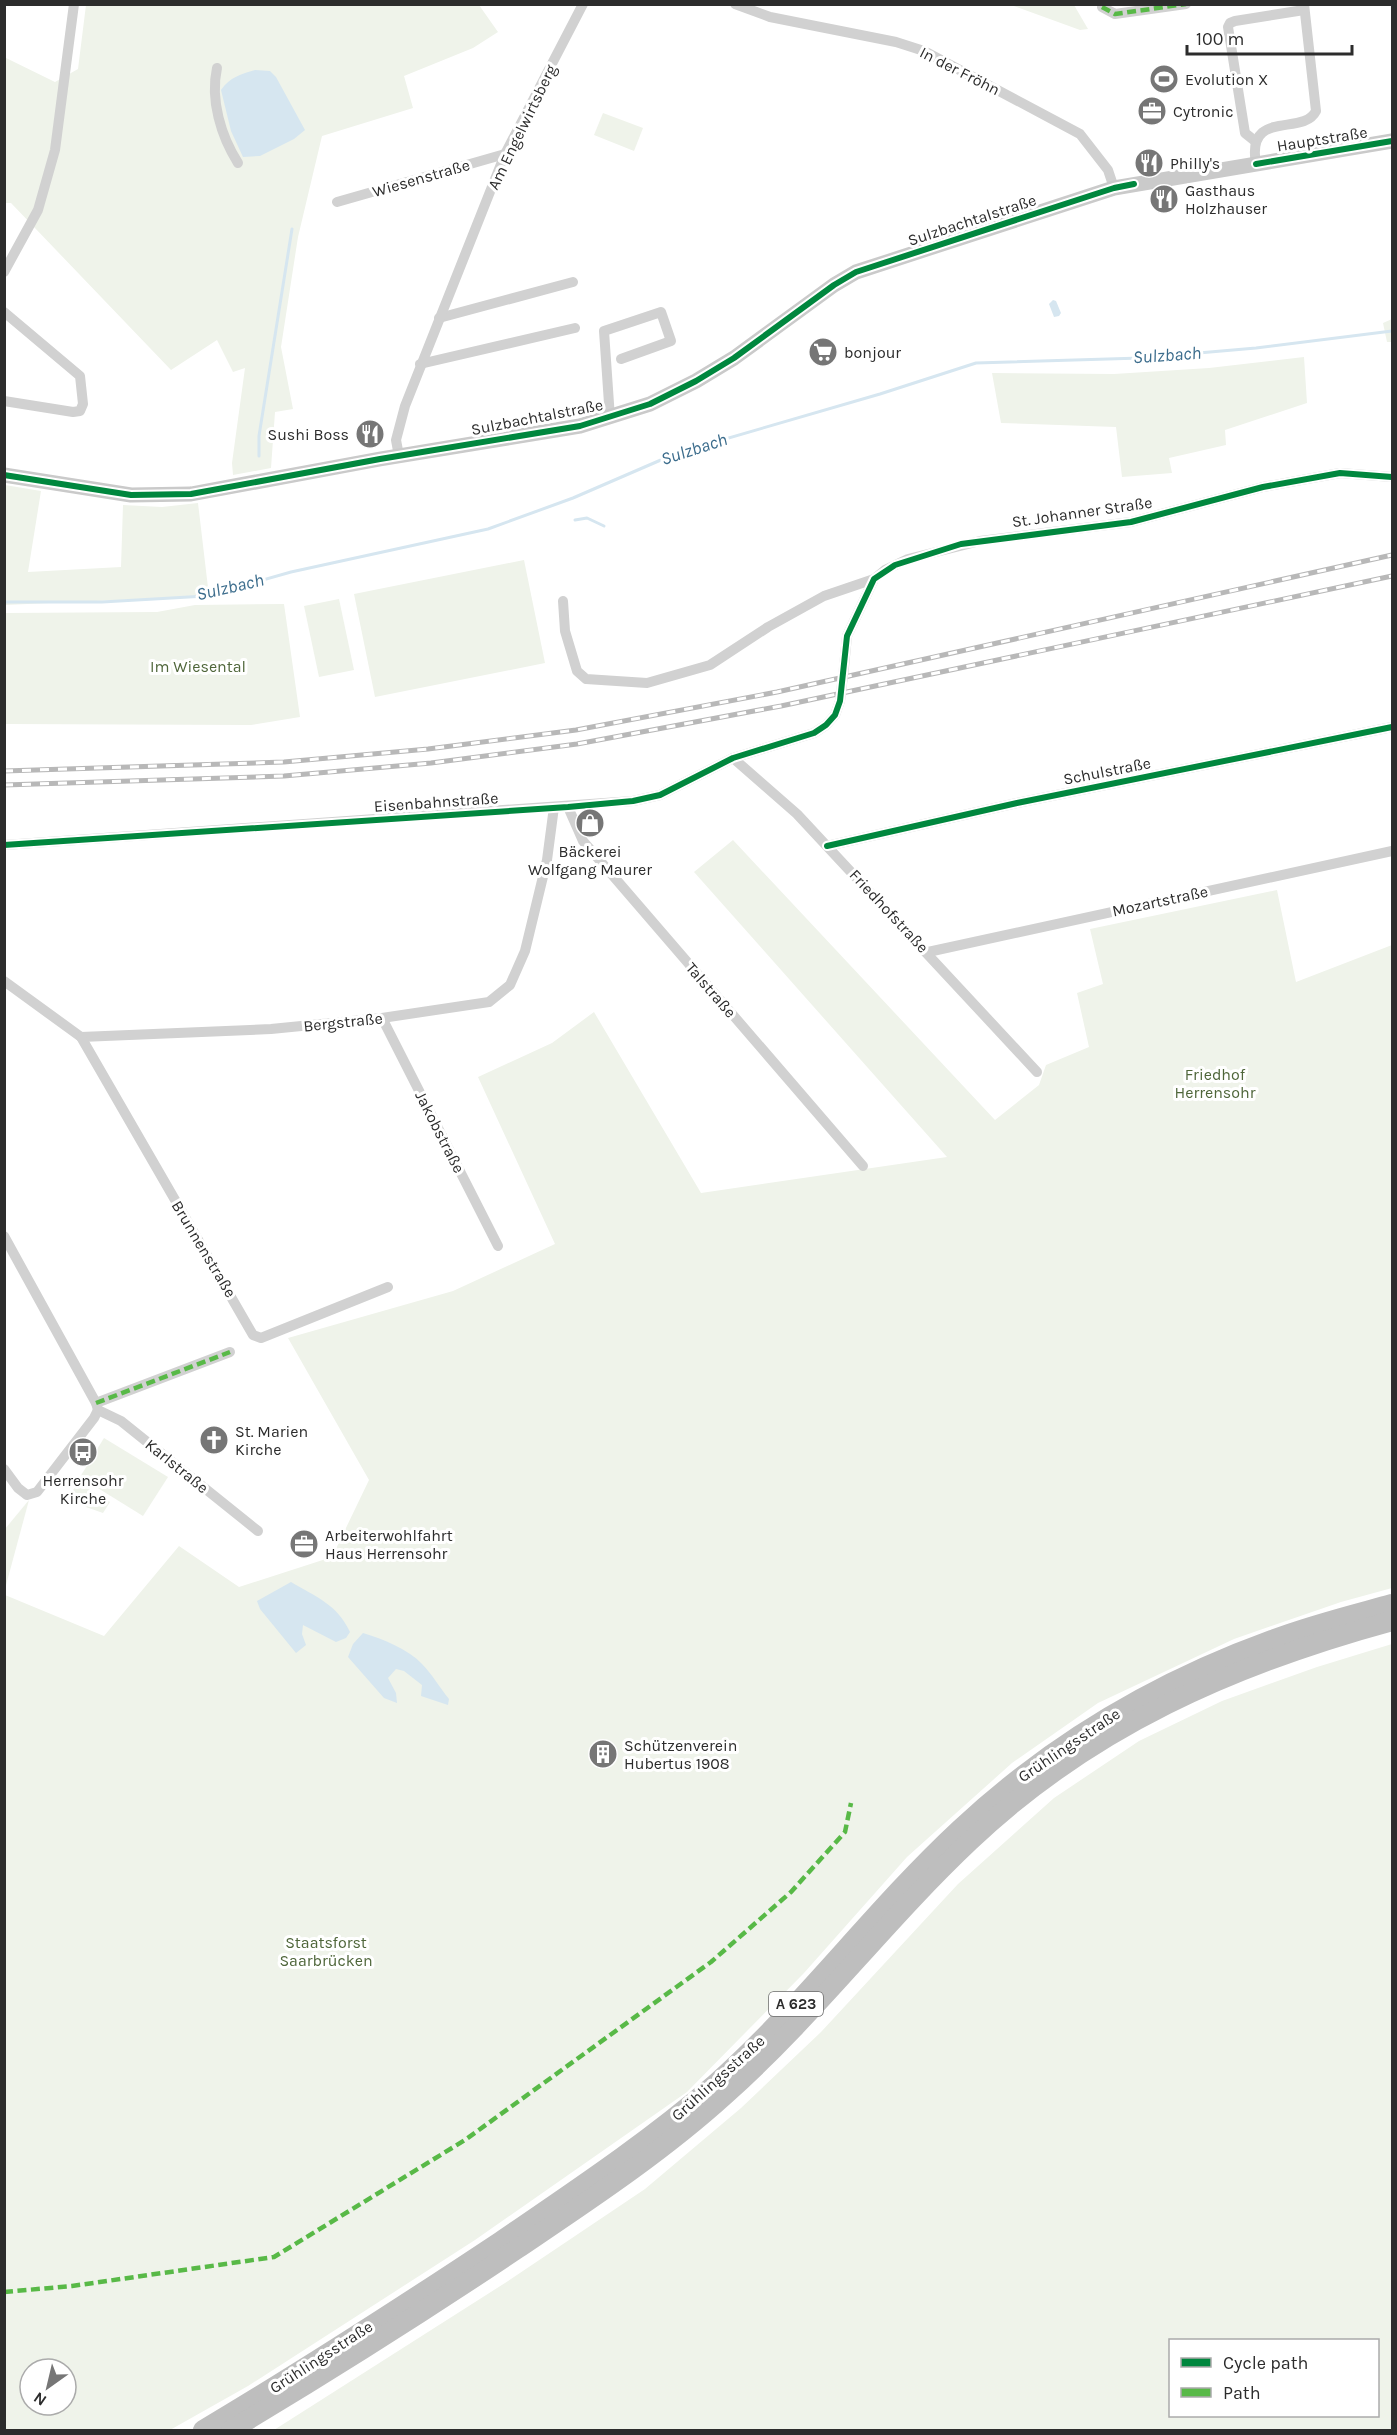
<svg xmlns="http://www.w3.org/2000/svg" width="1397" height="2435" viewBox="0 0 1397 2435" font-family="Karla,sans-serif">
  <rect width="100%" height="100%" fill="#fff"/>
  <g fill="#eff3ea" fill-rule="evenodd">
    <path d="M 86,5 L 479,5 L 498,32 L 473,48 L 404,76 L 413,108 L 322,136 L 298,237 L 281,347 L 293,409 L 275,412 L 271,468 L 233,475 L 232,463 L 245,368 L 233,372 L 217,340 L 171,370 L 11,203 L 5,203 L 4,57 L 55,82 L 78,69 Z"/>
    <path d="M 1011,5 L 1074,5 L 1088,29 L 1080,30 Z"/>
    <path d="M 603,113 L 643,128 L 634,151 L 594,135 Z"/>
    <path d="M 1392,319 L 1392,342 L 1387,342 L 1383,323 Z"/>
    <path d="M 1304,357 L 1307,403 L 1225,430 L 1226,445 L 1169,458 L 1172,473 L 1122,477 L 1116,427 L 1001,423 L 992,373 L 1114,374 L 1209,368 Z"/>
    <path d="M 5,485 L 41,491 L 28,572 L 121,567 L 123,505 L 162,507 L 198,503 L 209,596 L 5,605 Z"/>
    <path d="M 524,560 L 545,663 L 375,697 L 354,594 Z"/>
    <path d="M 339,599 L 354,670 L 319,677 L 304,606 Z"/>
    <path d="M 284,604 L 300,717 L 251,725 L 5,724 L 5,613 L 157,612 L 195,605 Z"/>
    <path d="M 733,840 L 995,1120 L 1039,1085 L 1046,1065 L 1089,1047 L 1077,993 L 1103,984 L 1090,929 L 1277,890 L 1296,982 L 1392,945 L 1392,1588 L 1341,1602 L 1234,1639 L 1098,1703 L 1012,1763 L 907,1857 L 804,1973 L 687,2092 L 475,2240 L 248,2386 L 170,2430 L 5,2430 L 5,1595 L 104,1636 L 179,1546 L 239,1587 L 332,1557 L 369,1480 L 288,1338 L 453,1291 L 555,1244 L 478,1077 L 552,1043 L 594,1012 L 701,1193 L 947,1157 L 694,872 ZM 30,2369 L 66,2369 L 66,2405 L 30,2405 Z"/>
    <path d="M 104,1438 L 168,1477 L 143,1516 L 80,1477 Z"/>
    <path d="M 78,1483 L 110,1502 L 103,1513 L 66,1500 Z"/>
    <path d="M 29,1500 L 5,1589 L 5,1529 Z"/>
    <path d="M 1392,1644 L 1392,2430 L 274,2430 L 505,2283 L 645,2189 L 741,2108 L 821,2032 L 958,1884 L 1054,1798 L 1139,1741 L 1222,1701 L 1317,1667 ZM 1170,2340 L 1378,2340 L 1378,2416 L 1170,2416 Z"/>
  </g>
  <g fill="#d6e6f0">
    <path d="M 255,70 L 270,71 L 276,77 L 305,130 L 294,139 L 260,156 L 243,157 L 231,131 L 221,90 C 230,77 241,74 255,70 Z"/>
    <path d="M 1053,300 L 1056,301 L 1061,313 L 1059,316 L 1054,317 L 1049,304 Z"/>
    <path d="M 291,1582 C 316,1597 337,1604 350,1632 L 346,1638 L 336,1642 L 303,1625 L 302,1634 L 306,1645 L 296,1653 L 260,1609 L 257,1601 Z"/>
    <path d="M 363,1633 C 383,1639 408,1649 422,1664 C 432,1674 440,1688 449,1699 L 448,1705 L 421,1696 L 422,1685 L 404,1671 L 396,1669 L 388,1678 L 396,1693 L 397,1703 L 384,1698 L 348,1657 L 353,1644 Z"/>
  </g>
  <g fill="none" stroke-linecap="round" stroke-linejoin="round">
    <g stroke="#d6e6f0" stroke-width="3">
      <path d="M 259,456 L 259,436 L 292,229"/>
      <path d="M 575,520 L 587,518 L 604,526"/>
      <path d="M 4,602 L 102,602 L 206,596 L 291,572 L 488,529 L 573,498 L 677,453 L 880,394 L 976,363 L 1141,358 L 1256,348 L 1392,331"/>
    </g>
    <g stroke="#d1d1d1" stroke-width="10">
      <path d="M 735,4 L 770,17 L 896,42 L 924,51 L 1080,134 L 1108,170 L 1114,188"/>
      <path d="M 1102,7 L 1115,14 L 1186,4"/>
      <path d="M 217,68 C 210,100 221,136 238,163"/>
      <path d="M 1255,141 L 1245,133 L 1228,27 L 1230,23 L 1235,21 L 1304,10"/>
      <path d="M 1256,164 C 1246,108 1303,137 1316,111 L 1304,4"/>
      <path d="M 337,202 L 505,154"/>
      <path d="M 4,272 L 38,210 L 55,150 L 74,4"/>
      <path d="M 4,312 L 80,376 L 83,404 L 80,411 L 73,412 L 4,401"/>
      <path d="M 439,318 L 573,282"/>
      <path d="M 420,364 L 575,328"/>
      <path d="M 610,418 L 604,331 L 661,312 L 671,341 L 621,359"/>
      <path d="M 399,456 L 396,440 L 405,406 L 505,154 L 583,4"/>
      <path d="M 563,601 L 565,631 L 577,671 L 586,679 L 647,683 L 710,665 L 768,627 L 824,596 L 874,579"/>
      <path d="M 844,667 L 847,636 L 874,579 L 885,570 L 908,559 L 980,541 L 1131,522 L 1263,487 L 1340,473 L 1392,477"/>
      <path d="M 733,758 L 797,814 L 1037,1072"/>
      <path d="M 568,807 L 583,841 L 863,1166"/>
      <path d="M 4,845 L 633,801 L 660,795 L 733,758 L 814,733 L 826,725 L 835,715 L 840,701"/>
      <path d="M 827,846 L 1017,803 L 1392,727"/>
      <path d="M 928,952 L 1392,851"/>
      <path d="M 4,981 L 81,1037 L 271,1029 L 382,1018 L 489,1002 L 510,985 L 525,951 L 547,860 L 554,807"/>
      <path d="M 382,1018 L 498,1246"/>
      <path d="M 81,1037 L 253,1335 L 261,1338 L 388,1287"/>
      <path d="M 4,1236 L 96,1403 L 98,1410"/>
      <path d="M 96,1403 L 230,1352"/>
      <path d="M 98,1410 L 121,1421 L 258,1531"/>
      <path d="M 4,1469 L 18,1488 L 27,1495 L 37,1492 L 94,1418 L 98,1410"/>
    </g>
    <path stroke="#cacaca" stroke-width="15" d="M 4,475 L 131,495 L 191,494 L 380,459 L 580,426 L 650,404 L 696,381 L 734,358 L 834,285 L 856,272 L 1114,188 L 1392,141"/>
    <g stroke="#bebebe" stroke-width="20">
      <path d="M 203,2430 C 304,2370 403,2306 501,2241 C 574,2191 648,2142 715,2084 C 803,2006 873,1910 960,1829 C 1050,1745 1156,1682 1272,1640 C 1311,1625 1352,1615 1392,1604"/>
      <path d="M 231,2430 C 328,2372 423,2312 517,2249 C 588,2201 661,2153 725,2095 C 813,2017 884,1922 970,1841 C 1090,1727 1234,1664 1392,1621"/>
    </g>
    <g stroke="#b8b8b8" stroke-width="5">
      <g id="rail">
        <path d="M 4,771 L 284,762 L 428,749 L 576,730 L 777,692 L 1392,555"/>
        <path d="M 4,785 L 284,776 L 431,763 L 577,744 L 781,706 L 1392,576"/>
      </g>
    </g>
    <use href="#rail" stroke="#fff" stroke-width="3" stroke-dasharray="9" stroke-linecap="butt"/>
    <path stroke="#d1d1d1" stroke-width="10" d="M 840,701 L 844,667"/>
    <g stroke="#58b947" stroke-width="4.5" stroke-dasharray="9 4.5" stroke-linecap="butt">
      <path d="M 1102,7 L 1115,14 L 1186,4"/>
      <path d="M 96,1403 L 230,1352"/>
      <path d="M 4,2292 L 72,2286 L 274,2257 L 465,2140 L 711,1962 L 791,1892 L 845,1832 L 851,1803"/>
    </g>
    <g stroke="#fff" stroke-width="10">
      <g id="cycleway">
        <path d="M 1256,164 L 1392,141"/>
        <path d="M 4,475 L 131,495 L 191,494 L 380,459 L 580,426 L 650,404 L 696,381 L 734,358 L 834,285 L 856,272 L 1114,188 L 1134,184"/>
        <path d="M 4,845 L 568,807 L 633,801 L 660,795 L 733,758 L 814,733 L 826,725 L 835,715 L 840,701 L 847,636 L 874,579 L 895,565 L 961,544 L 1131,522 L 1263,487 L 1340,473 L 1392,477"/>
        <path d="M 827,846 L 1017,803 L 1392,727"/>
      </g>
    </g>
    <use href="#cycleway" stroke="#00873e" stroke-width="6"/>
  </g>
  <defs>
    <g id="stadium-disc" transform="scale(1.5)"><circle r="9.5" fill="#767676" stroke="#fff"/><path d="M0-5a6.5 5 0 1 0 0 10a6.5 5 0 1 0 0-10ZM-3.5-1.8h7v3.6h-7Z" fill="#fff"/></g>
    <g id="office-disc" transform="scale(1.5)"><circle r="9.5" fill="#767676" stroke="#fff"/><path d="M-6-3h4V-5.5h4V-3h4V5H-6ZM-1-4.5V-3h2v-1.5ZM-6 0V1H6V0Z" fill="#fff"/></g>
    <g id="restaurant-disc" transform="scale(1.5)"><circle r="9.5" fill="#767676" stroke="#fff"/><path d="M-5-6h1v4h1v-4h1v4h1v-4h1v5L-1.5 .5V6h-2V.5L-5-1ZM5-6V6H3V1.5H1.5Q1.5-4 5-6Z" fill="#fff"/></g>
    <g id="supermarket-disc" transform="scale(1.5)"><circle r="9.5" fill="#767676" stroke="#fff"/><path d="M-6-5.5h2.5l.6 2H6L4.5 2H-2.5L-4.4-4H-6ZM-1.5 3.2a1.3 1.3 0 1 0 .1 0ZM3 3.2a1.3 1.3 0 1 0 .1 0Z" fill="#fff"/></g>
    <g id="shop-disc" transform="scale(1.5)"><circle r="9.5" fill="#767676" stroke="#fff"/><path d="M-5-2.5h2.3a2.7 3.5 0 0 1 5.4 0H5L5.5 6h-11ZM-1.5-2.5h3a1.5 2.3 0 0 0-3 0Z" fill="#fff"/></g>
    <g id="church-disc" transform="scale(1.5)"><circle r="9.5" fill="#767676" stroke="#fff"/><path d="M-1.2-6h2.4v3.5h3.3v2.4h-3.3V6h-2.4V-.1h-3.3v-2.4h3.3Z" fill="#fff"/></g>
    <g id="bus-disc" transform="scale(1.5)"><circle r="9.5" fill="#767676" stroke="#fff"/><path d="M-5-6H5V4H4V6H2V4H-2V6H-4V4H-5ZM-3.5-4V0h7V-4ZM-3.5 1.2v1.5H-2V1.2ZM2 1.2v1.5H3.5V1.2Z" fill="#fff"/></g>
    <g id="building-disc" transform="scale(1.5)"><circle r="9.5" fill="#767676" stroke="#fff"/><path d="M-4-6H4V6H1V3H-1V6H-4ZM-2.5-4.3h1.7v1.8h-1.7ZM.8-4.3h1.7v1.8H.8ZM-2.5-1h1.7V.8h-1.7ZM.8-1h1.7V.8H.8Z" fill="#fff"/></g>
  </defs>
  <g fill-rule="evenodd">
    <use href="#stadium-disc" x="1164" y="79"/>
    <use href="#office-disc" x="1152" y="111"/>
    <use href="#restaurant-disc" x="1149" y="163"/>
    <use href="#restaurant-disc" x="1164" y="199"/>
    <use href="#supermarket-disc" x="823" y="352"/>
    <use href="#restaurant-disc" x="370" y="434"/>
    <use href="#shop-disc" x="590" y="823"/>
    <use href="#church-disc" x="214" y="1440"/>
    <use href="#bus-disc" x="83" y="1452"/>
    <use href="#office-disc" x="304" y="1544"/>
    <use href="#building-disc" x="603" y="1754"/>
  </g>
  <g text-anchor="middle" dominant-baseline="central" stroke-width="6" stroke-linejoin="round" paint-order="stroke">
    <rect fill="#fff" stroke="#6b6b6b" stroke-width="1.5" x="769" y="1992" width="54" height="24" rx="4.5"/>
    <g font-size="15" font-weight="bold" fill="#2c2c2c">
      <text x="796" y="2004">A 623</text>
    </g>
    <g font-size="16" fill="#2c2c2c" stroke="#fff">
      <text transform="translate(960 71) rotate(27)">In der Fröhn</text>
      <text transform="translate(522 127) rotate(-64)">Am Engelwirtsberg</text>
      <text transform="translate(1322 139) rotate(-9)">Hauptstraße</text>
      <text transform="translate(421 178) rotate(-16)">Wiesenstraße</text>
      <text transform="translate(972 220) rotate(-18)">Sulzbachtalstraße</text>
      <text transform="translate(537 417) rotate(-11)">Sulzbachtalstraße</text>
      <text transform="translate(1082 512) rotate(-8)">St. Johanner Straße</text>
      <text transform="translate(1107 771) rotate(-11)">Schulstraße</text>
      <text transform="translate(436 802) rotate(-4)">Eisenbahnstraße</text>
      <text transform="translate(1160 901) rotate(-12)">Mozartstraße</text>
      <text transform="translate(889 911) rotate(47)">Friedhofstraße</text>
      <text transform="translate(711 990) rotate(49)">Talstraße</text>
      <text transform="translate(343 1022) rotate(-6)">Bergstraße</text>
      <text transform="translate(440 1132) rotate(63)">Jakobstraße</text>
      <text transform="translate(204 1249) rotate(59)">Brunnenstraße</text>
      <text transform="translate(177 1466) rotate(39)">Karlstraße</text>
      <text transform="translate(1069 1745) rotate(-34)">Grühlingsstraße</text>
      <text transform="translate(718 2078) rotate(-42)">Grühlingsstraße</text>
      <text transform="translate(321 2357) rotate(-33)">Grühlingsstraße</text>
    </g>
    <g font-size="16" fill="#2c2c2c" stroke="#fff" text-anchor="start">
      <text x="1185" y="79">Evolution X</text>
      <text x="1173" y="111">Cytronic</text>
      <text x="1170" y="163">Philly's</text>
      <text x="1185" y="190">Gasthaus<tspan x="1185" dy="18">Holzhauser</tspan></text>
      <text x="844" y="352">bonjour</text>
      <text x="349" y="434" text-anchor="end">Sushi Boss</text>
      <text x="590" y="851" text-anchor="middle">Bäckerei<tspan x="590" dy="18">Wolfgang Maurer</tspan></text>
      <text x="235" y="1431">St. Marien<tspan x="235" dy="18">Kirche</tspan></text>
      <text x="83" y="1480" text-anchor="middle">Herrensohr<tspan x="83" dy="18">Kirche</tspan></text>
      <text x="325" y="1535">Arbeiterwohlfahrt<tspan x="325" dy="18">Haus Herrensohr</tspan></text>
      <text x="624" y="1745">Schützenverein<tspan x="624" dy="18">Hubertus 1908</tspan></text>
    </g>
    <g font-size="16" fill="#4f663a" stroke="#fff">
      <text x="198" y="666">Im Wiesental</text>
      <text x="1215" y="1074">Friedhof<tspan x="1215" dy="18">Herrensohr</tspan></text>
      <text x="326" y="1942">Staatsforst<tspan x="326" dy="18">Saarbrücken</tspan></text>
    </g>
    <g font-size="18" font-style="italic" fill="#3b6c8c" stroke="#fff">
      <text transform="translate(1167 355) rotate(-4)">Sulzbach</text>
      <text transform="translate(694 449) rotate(-18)">Sulzbach</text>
      <text transform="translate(230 587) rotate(-13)">Sulzbach</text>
    </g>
  </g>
  <rect width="1397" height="2435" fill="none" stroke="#2c2c2c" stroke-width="12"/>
  <rect x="1169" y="2339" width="210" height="78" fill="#ffffff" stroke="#ababab" stroke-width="1.5"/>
  <rect x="1181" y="2358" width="30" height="9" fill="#00873e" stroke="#ababab" stroke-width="1.5"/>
  <text x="1223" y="2369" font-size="18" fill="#2c2c2c">Cycle path</text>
  <rect x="1181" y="2388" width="30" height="9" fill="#58b947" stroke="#ababab" stroke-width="1.5"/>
  <text x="1223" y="2399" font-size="18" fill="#2c2c2c">Path</text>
  <g transform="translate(48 2387) rotate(214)"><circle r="28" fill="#ffffff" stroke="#ababab" stroke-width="1.5"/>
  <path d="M0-4.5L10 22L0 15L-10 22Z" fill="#767676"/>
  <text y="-9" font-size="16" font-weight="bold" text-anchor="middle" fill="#2c2c2c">N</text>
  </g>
  <path d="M1187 45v9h165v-9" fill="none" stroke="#2c2c2c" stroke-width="3"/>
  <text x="1196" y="45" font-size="18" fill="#2c2c2c" stroke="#ffffff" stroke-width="4.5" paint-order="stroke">100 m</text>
</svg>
